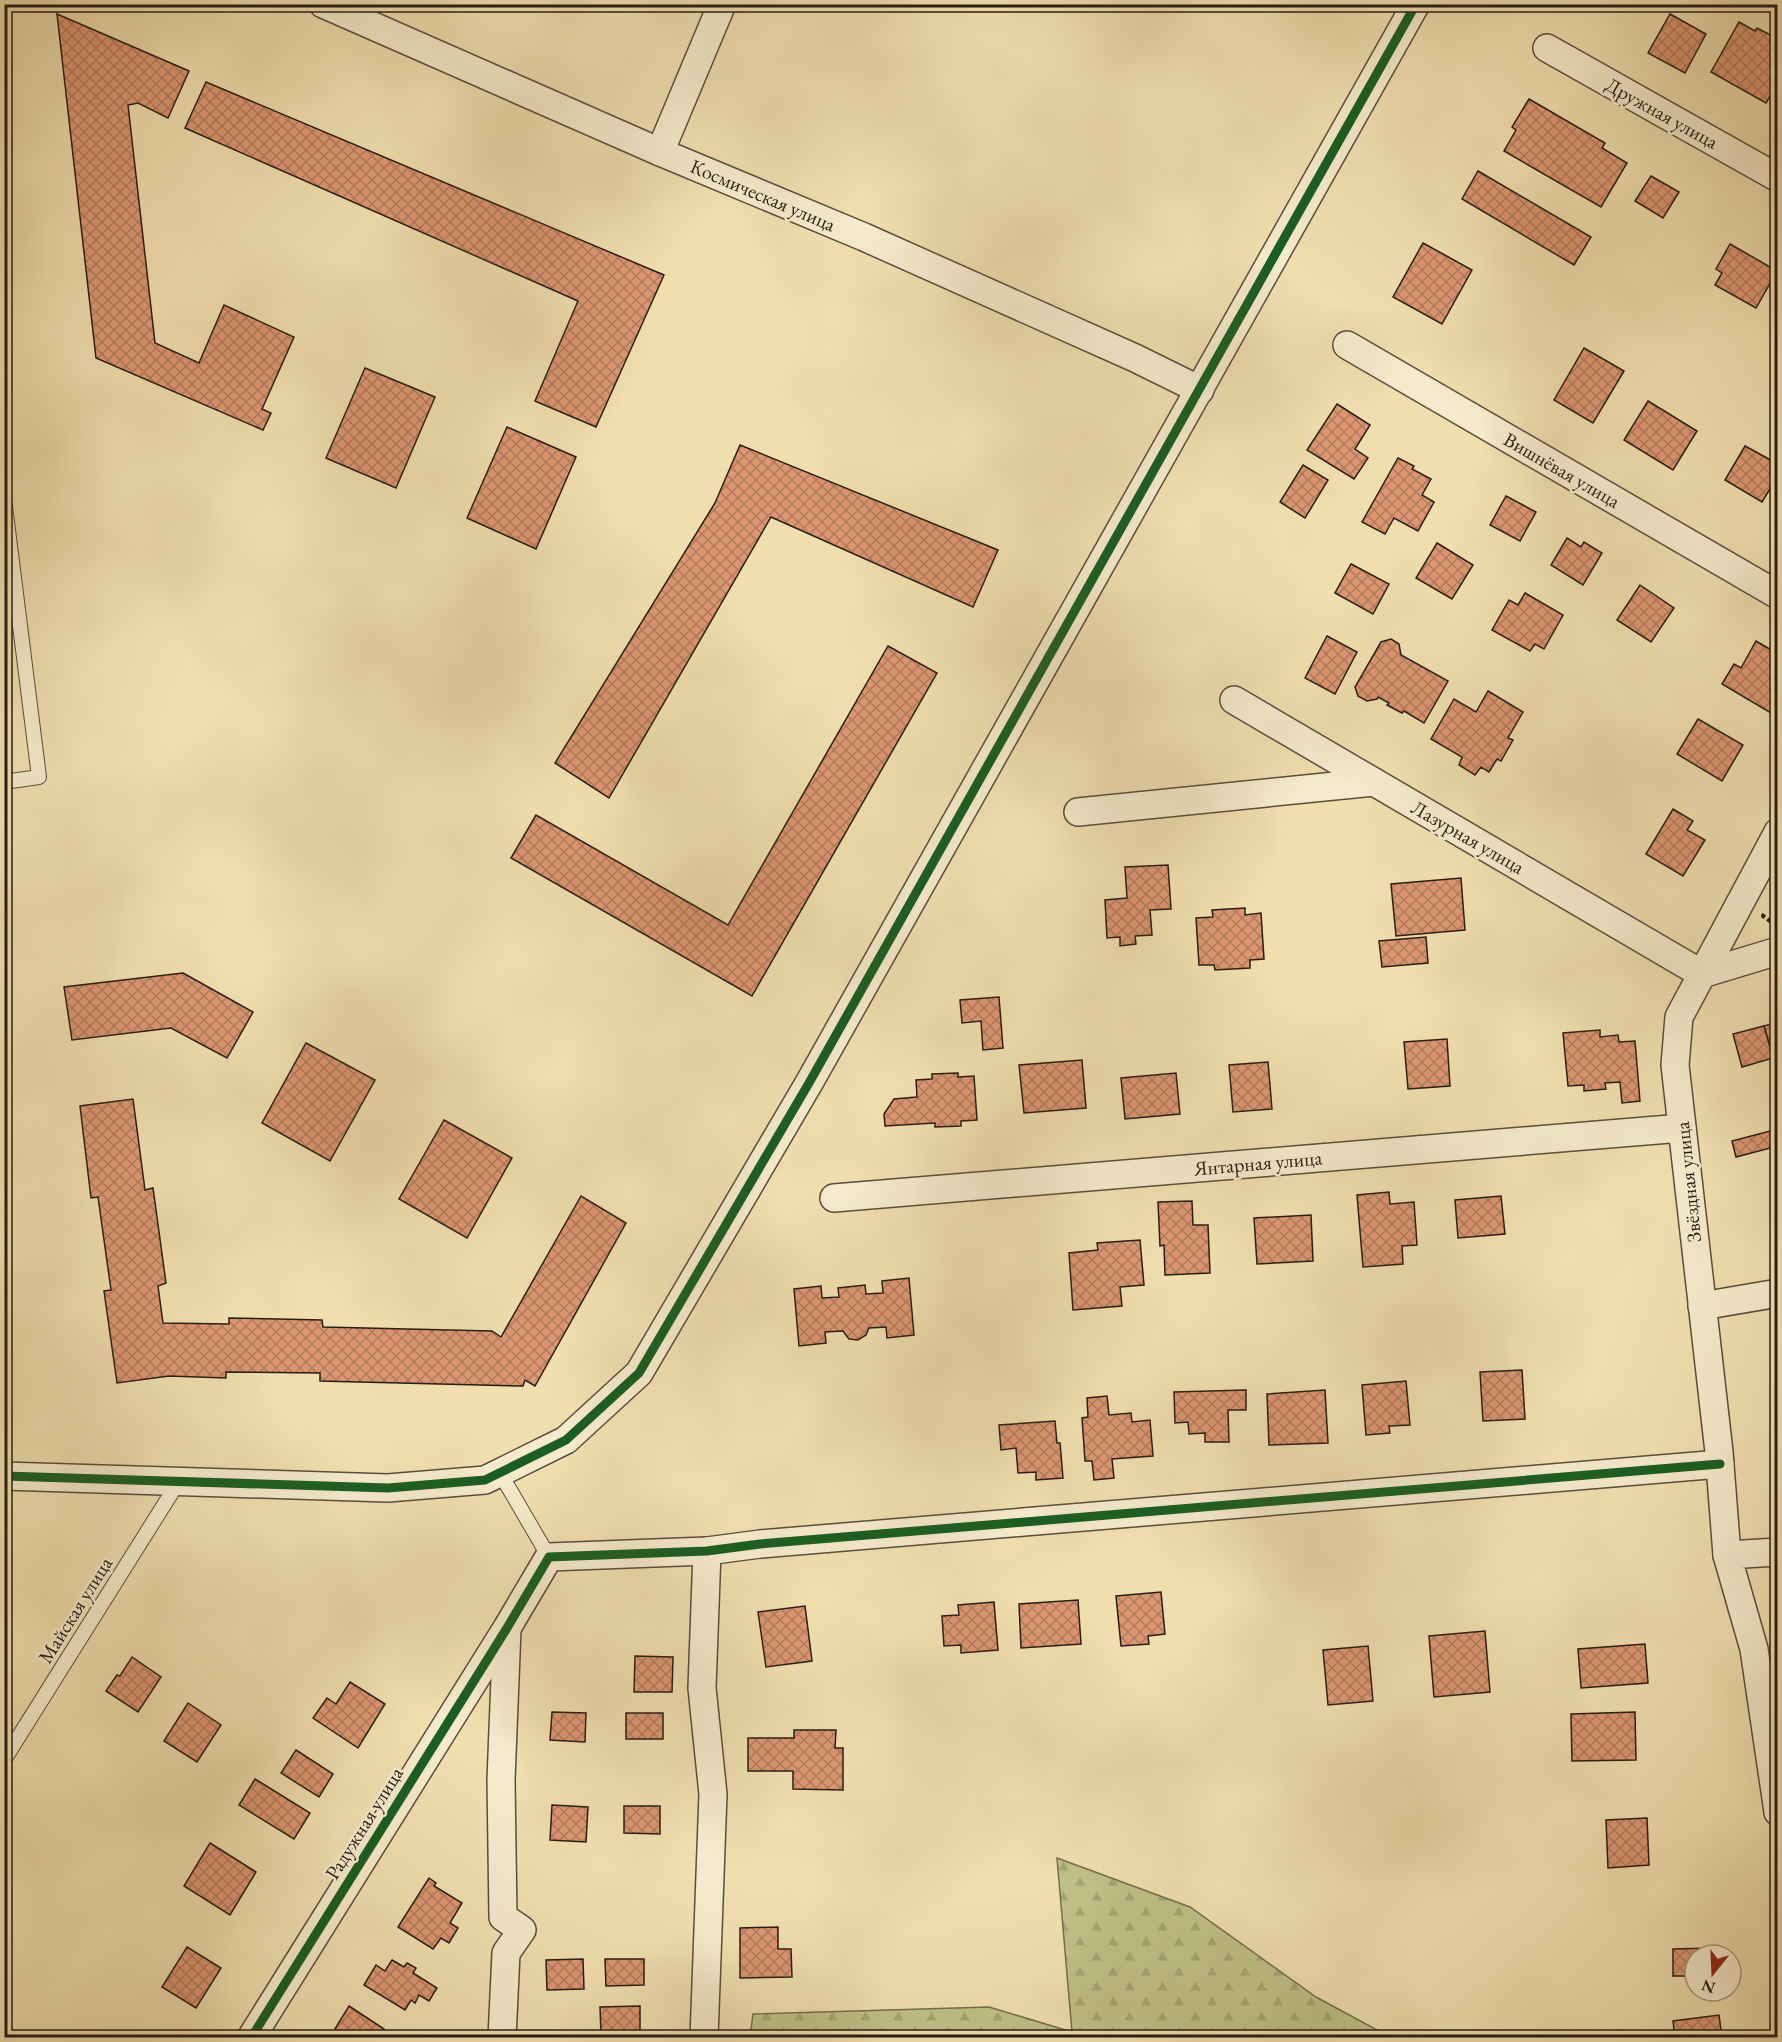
<svg xmlns="http://www.w3.org/2000/svg" width="1782" height="2042" viewBox="0 0 1782 2042" font-family="'EB Garamond',serif">
  <defs>
    <pattern id="forest-firs" width="22" height="20" patternUnits="userSpaceOnUse" patternTransform="scale(1.5)"><rect width="22" height="20" fill="#bfc087"/><path d="M5 1l3.5 6h-7zM16 11l3.5 6h-7z" fill="#a4a574"/></pattern>
    <pattern id="building-cross-hatch" width="8" height="8" patternUnits="userSpaceOnUse" patternTransform="scale(1.5)"><rect width="8" height="8" fill="#dc9672"/><path d="M0 0l8 8M0 8l8-8" fill="none" stroke="#b27a5c"/></pattern>
  </defs>
  <rect width="100%" height="100%" fill="#f0deaf"/>
  <filter id="stains"><feTurbulence type="fractalNoise" baseFrequency=".00333" numOctaves="4"/><feColorMatrix values="0 0 0 0 .2 0 0 0 0 .09 0 0 0 0 .02 0 0 0 .5 -.17"/></filter>
  <radialGradient id="worn" r=".72"><stop offset=".6" stop-color="#630" stop-opacity="0"/><stop offset="1" stop-color="#630" stop-opacity=".3"/></radialGradient>
  <path fill="url(#forest-firs)" stroke="#746e4e" stroke-width="1.5" d="M 1057,1858 L 1190,1907 L 1316,1997 L 1390,2037 L 750,2037 L 753,2014 L 989,2007 L 1072,2032 Z"/>
  <g fill="url(#building-cross-hatch)" stroke="#281d15" stroke-width="1.5">
    <path d="M 57,14 L 189,71 L 168,118 L 138,103 L 128,105 L 155,343 L 199,363 L 224,305 L 294,337 L 262,409 L 271,413 L 263,430 L 96,358 Z"/>
    <path d="M 1670,14 L 1706,34 L 1685,73 L 1648,53 Z"/>
    <path d="M 1739,22 L 1755,31 L 1757,28 L 1778,39 L 1778,83 L 1766,103 L 1711,72 Z"/>
    <path d="M 206,82 L 664,275 L 596,427 L 535,401 L 578,301 L 185,128 Z"/>
    <path d="M 1529,99 L 1605,143 L 1602,148 L 1627,163 L 1601,207 L 1504,151 L 1516,130 L 1512,127 Z"/>
    <path d="M 1478,171 L 1591,237 L 1574,265 L 1462,199 Z"/>
    <path d="M 1651,176 L 1679,192 L 1663,218 L 1635,201 Z"/>
    <path d="M 1423,243 L 1472,270 L 1442,324 L 1393,297 Z"/>
    <path d="M 1730,244 L 1777,271 L 1756,308 L 1715,285 L 1722,273 L 1716,269 Z"/>
    <path d="M 1584,348 L 1624,371 L 1593,423 L 1554,400 Z"/>
    <path d="M 365,368 L 435,397 L 396,488 L 326,458 Z"/>
    <path d="M 1648,401 L 1697,431 L 1673,470 L 1624,440 Z"/>
    <path d="M 1337,404 L 1370,425 L 1355,449 L 1368,458 L 1354,479 L 1307,450 Z"/>
    <path d="M 507,427 L 576,457 L 536,549 L 467,518 Z"/>
    <path d="M 740,445 L 998,550 L 973,607 L 771,517 L 609,798 L 555,763 L 715,503 Z"/>
    <path d="M 1745,446 L 1778,464 L 1778,476 L 1762,502 L 1725,480 Z"/>
    <path d="M 1398,458 L 1414,466 L 1412,469 L 1431,479 L 1422,495 L 1434,502 L 1418,531 L 1394,518 L 1385,534 L 1362,522 Z"/>
    <path d="M 1303,465 L 1328,480 L 1305,518 L 1280,502 Z"/>
    <path d="M 1506,496 L 1536,512 L 1520,541 L 1490,525 Z"/>
    <path d="M 1567,538 L 1581,547 L 1584,542 L 1602,553 L 1583,585 L 1551,565 Z"/>
    <path d="M 1437,543 L 1473,565 L 1452,599 L 1416,578 Z"/>
    <path d="M 1351,564 L 1389,584 L 1373,614 L 1335,593 Z"/>
    <path d="M 1640,585 L 1674,608 L 1651,642 L 1617,620 Z"/>
    <path d="M 1525,593 L 1563,615 L 1544,649 L 1535,644 L 1530,651 L 1492,630 L 1509,600 L 1518,605 Z"/>
    <path d="M 1327,636 L 1357,652 L 1335,694 L 1305,678 Z"/>
    <path d="M 1391,639 L 1399,644 L 1401,655 L 1448,681 L 1424,723 L 1404,711 L 1402,713 L 1387,705 L 1389,703 L 1378,697 L 1377,699 L 1367,701 L 1358,696 L 1355,687 L 1381,642 Z"/>
    <path d="M 1756,641 L 1778,654 L 1776,716 L 1722,684 L 1734,664 L 1741,668 Z"/>
    <path d="M 888,646 L 937,673 L 752,996 L 511,858 L 536,815 L 728,925 Z"/>
    <path d="M 1488,691 L 1523,712 L 1508,738 L 1513,740 L 1501,761 L 1497,759 L 1489,772 L 1481,767 L 1475,775 L 1459,765 L 1462,757 L 1431,739 L 1454,699 L 1476,712 Z"/>
    <path d="M 1698,719 L 1743,745 L 1722,781 L 1677,754 Z"/>
    <path d="M 1673,809 L 1693,821 L 1687,830 L 1705,840 L 1683,876 L 1646,854 Z"/>
    <path d="M 1168,865 L 1171,909 L 1150,910 L 1152,935 L 1135,936 L 1136,944 L 1120,946 L 1120,937 L 1107,938 L 1105,900 L 1127,898 L 1125,867 Z"/>
    <path d="M 1461,878 L 1465,930 L 1396,936 L 1391,884 Z"/>
    <path d="M 1245,908 L 1245,915 L 1261,913 L 1264,959 L 1250,960 L 1250,968 L 1215,970 L 1214,965 L 1199,965 L 1196,918 L 1213,917 L 1212,910 Z"/>
    <path d="M 1426,937 L 1428,963 L 1382,967 L 1379,941 Z"/>
    <path d="M 183,973 L 253,1012 L 227,1058 L 171,1028 L 72,1040 L 64,987 Z"/>
    <path d="M 999,997 L 1003,1048 L 983,1050 L 981,1021 L 962,1023 L 960,1000 Z"/>
    <path d="M 1778,1022 L 1778,1057 L 1773,1058 L 1764,1026 Z"/>
    <path d="M 1764,1026 L 1773,1058 L 1742,1067 L 1733,1034 Z"/>
    <path d="M 1600,1030 L 1600,1037 L 1618,1035 L 1619,1042 L 1635,1041 L 1640,1101 L 1622,1103 L 1620,1082 L 1605,1083 L 1606,1089 L 1584,1091 L 1584,1085 L 1568,1086 L 1563,1033 Z"/>
    <path d="M 1447,1039 L 1450,1086 L 1408,1089 L 1404,1042 Z"/>
    <path d="M 306,1043 L 375,1080 L 330,1161 L 262,1123 Z"/>
    <path d="M 1082,1060 L 1086,1108 L 1024,1113 L 1019,1065 Z"/>
    <path d="M 1268,1062 L 1272,1109 L 1233,1112 L 1229,1065 Z"/>
    <path d="M 958,1073 L 958,1077 L 974,1076 L 977,1120 L 961,1121 L 961,1126 L 935,1127 L 935,1123 L 885,1126 L 884,1114 L 894,1099 L 917,1097 L 916,1080 L 932,1079 L 932,1074 Z"/>
    <path d="M 1176,1073 L 1180,1114 L 1125,1119 L 1121,1078 Z"/>
    <path d="M 133,1099 L 145,1190 L 153,1188 L 166,1283 L 158,1286 L 163,1323 L 229,1324 L 229,1318 L 322,1320 L 323,1327 L 492,1331 L 501,1337 L 581,1196 L 626,1223 L 535,1386 L 525,1380 L 523,1386 L 320,1381 L 320,1373 L 226,1372 L 226,1378 L 169,1376 L 117,1383 L 104,1291 L 111,1290 L 98,1197 L 91,1198 L 80,1106 Z"/>
    <path d="M 444,1120 L 512,1158 L 467,1238 L 399,1199 Z"/>
    <path d="M 1778,1129 L 1778,1146 L 1736,1157 L 1732,1141 Z"/>
    <path d="M 1389,1192 L 1390,1204 L 1414,1202 L 1417,1245 L 1402,1246 L 1403,1264 L 1363,1267 L 1357,1195 Z"/>
    <path d="M 1501,1196 L 1505,1234 L 1458,1238 L 1455,1200 Z"/>
    <path d="M 1192,1201 L 1193,1225 L 1208,1225 L 1210,1273 L 1165,1275 L 1164,1245 L 1160,1246 L 1158,1202 Z"/>
    <path d="M 1311,1215 L 1313,1261 L 1257,1264 L 1254,1218 Z"/>
    <path d="M 1140,1240 L 1144,1285 L 1120,1287 L 1122,1306 L 1073,1310 L 1069,1253 L 1098,1250 L 1097,1243 Z"/>
    <path d="M 909,1278 L 914,1335 L 887,1338 L 886,1327 L 869,1328 L 866,1335 L 858,1340 L 849,1339 L 843,1331 L 825,1332 L 826,1343 L 799,1346 L 794,1289 L 821,1286 L 822,1298 L 839,1297 L 838,1288 L 865,1285 L 866,1294 L 883,1293 L 882,1281 Z"/>
    <path d="M 1522,1370 L 1525,1419 L 1483,1421 L 1480,1372 Z"/>
    <path d="M 1406,1381 L 1410,1425 L 1389,1426 L 1390,1433 L 1366,1435 L 1362,1385 Z"/>
    <path d="M 1246,1390 L 1246,1410 L 1228,1410 L 1229,1442 L 1205,1442 L 1205,1433 L 1189,1434 L 1188,1422 L 1175,1423 L 1174,1392 Z"/>
    <path d="M 1325,1390 L 1328,1443 L 1269,1445 L 1267,1394 Z"/>
    <path d="M 1107,1396 L 1109,1415 L 1131,1413 L 1132,1422 L 1150,1420 L 1153,1456 L 1112,1459 L 1114,1478 L 1094,1480 L 1092,1461 L 1085,1461 L 1082,1418 L 1088,1417 L 1087,1398 Z"/>
    <path d="M 1055,1421 L 1057,1443 L 1060,1443 L 1063,1478 L 1036,1480 L 1036,1472 L 1018,1473 L 1016,1448 L 1001,1450 L 999,1425 Z"/>
    <path d="M 1161,1592 L 1165,1634 L 1148,1636 L 1149,1644 L 1121,1646 L 1116,1596 Z"/>
    <path d="M 1078,1600 L 1081,1644 L 1021,1648 L 1019,1604 Z"/>
    <path d="M 994,1602 L 998,1650 L 961,1653 L 961,1645 L 944,1646 L 942,1616 L 959,1615 L 958,1605 Z"/>
    <path d="M 805,1606 L 812,1661 L 766,1667 L 758,1612 Z"/>
    <path d="M 1485,1631 L 1490,1692 L 1434,1697 L 1429,1636 Z"/>
    <path d="M 1645,1644 L 1648,1683 L 1581,1688 L 1578,1649 Z"/>
    <path d="M 1368,1646 L 1373,1701 L 1328,1705 L 1323,1650 Z"/>
    <path d="M 635,1656 L 673,1657 L 672,1692 L 634,1692 Z"/>
    <path d="M 132,1657 L 161,1677 L 138,1712 L 106,1691 L 117,1675 L 120,1676 Z"/>
    <path d="M 350,1682 L 385,1704 L 358,1748 L 313,1718 L 327,1698 L 336,1704 Z"/>
    <path d="M 188,1703 L 221,1725 L 197,1762 L 164,1741 Z"/>
    <path d="M 552,1712 L 586,1713 L 585,1742 L 550,1740 Z"/>
    <path d="M 1635,1712 L 1636,1760 L 1572,1761 L 1571,1714 Z"/>
    <rect x="626" y="1713" width="37" height="26"/>
    <path d="M 794,1730 L 836,1730 L 835,1748 L 843,1748 L 843,1790 L 793,1789 L 793,1771 L 748,1771 L 748,1738 L 794,1738 Z"/>
    <path d="M 296,1750 L 333,1774 L 319,1797 L 281,1773 Z"/>
    <path d="M 255,1779 L 310,1813 L 294,1839 L 239,1805 Z"/>
    <path d="M 552,1805 L 588,1807 L 586,1842 L 550,1840 Z"/>
    <path d="M 624,1806 L 660,1806 L 660,1834 L 624,1833 Z"/>
    <path d="M 1647,1818 L 1649,1865 L 1608,1868 L 1606,1820 Z"/>
    <path d="M 210,1843 L 256,1872 L 230,1915 L 184,1886 Z"/>
    <path d="M 429,1878 L 436,1883 L 434,1886 L 462,1903 L 450,1923 L 458,1928 L 449,1943 L 441,1938 L 433,1949 L 398,1927 Z"/>
    <path d="M 778,1927 L 778,1949 L 791,1949 L 792,1977 L 740,1978 L 740,1928 Z"/>
    <path d="M 187,1947 L 221,1968 L 196,2008 L 162,1987 Z"/>
    <path d="M 1714,1948 L 1714,1955 L 1695,1955 L 1695,1976 L 1673,1976 L 1673,1949 Z"/>
    <path d="M 583,1959 L 584,1989 L 547,1990 L 546,1960 Z"/>
    <path d="M 605,1959 L 644,1959 L 644,1985 L 606,1986 Z"/>
    <path d="M 392,1960 L 404,1967 L 407,1963 L 416,1968 L 413,1973 L 437,1988 L 429,2001 L 419,1995 L 415,2003 L 411,2000 L 405,2010 L 364,1985 L 376,1965 L 385,1971 Z"/>
    <path d="M 349,2006 L 384,2029 L 378,2038 L 330,2037 Z"/>
    <path d="M 640,2006 L 640,2033 L 601,2034 L 600,2007 Z"/>
    <path d="M 1719,2015 L 1722,2038 L 1675,2038 L 1673,2021 Z"/>
  </g>
  <g fill="none" stroke-linecap="round" stroke-linejoin="round">
    <g stroke="#5a4d3c" stroke-width="16">
      <g id="lane">
        <path d="M 4,498 L 39,777 L 4,782"/>
        <path d="M 500,1473 L 549,1557"/>
        <path d="M 4,1760 L 179,1481"/>
      </g>
    </g>
    <g stroke="#5a4d3c" stroke-width="30">
      <g id="street">
        <path d="M 323,4 L 660,152 L 864,237 L 1135,358 L 1200,390"/>
        <path d="M 1547,48 L 1778,178"/>
        <path d="M 660,152 L 722,4"/>
        <path d="M 1347,345 L 1778,595"/>
        <path d="M 1234,700 L 1702,974 L 1778,951"/>
        <path d="M 1078,812 L 1374,782"/>
        <path d="M 834,1198 L 1682,1128"/>
        <path d="M 1702,1306 L 1778,1293"/>
        <path d="M 4,1476 L 388,1488 L 485,1480 L 566,1440 L 639,1373 L 809,1083 L 1416,4"/>
        <path d="M 1778,1552 L 1727,1555 L 1754,1649 L 1778,1812"/>
        <path d="M 1727,1555 L 1719,1452 L 1675,1065 L 1679,1017 L 1778,832"/>
        <path d="M 251,2038 L 507,1628 L 549,1557 L 707,1551 L 760,1544 L 1720,1464"/>
        <path d="M 502,2038 L 506,1953 L 522,1930 L 503,1917 L 501,1780 L 507,1629"/>
        <path d="M 704,2038 L 713,1794 L 702,1688 L 707,1551"/>
      </g>
    </g>
    <path stroke="#281d15" stroke-width="4" stroke-dasharray="4.5 3" stroke-linecap="butt" d="M 1764,914 L 1763,916 L 1777,926"/>
    <use href="#lane" stroke="#f5eacb" stroke-width="14"/>
    <use href="#street" stroke="#f5eacb" stroke-width="27"/>
    <g stroke="#f5eacb" stroke-width="13">
      <g id="cycleway">
        <path d="M 4,1476 L 388,1488 L 485,1480 L 566,1440 L 639,1373 L 809,1083 L 1416,4"/>
        <path d="M 251,2038 L 507,1628 L 549,1557 L 707,1551 L 760,1544 L 1720,1464"/>
      </g>
    </g>
    <use href="#cycleway" stroke="#1b5e20" stroke-width="9"/>
  </g>
  <g text-anchor="middle" dominant-baseline="central" stroke-width="5" stroke-linejoin="round" paint-order="stroke">
    <g font-size="20" fill="#281d15" stroke="#f5eacb">
      <text transform="translate(1662 113) rotate(29)">Дружная улица</text>
      <text transform="translate(763 195) rotate(23)">Космическая улица</text>
      <text transform="translate(1562 470) rotate(30)">Вишнёвая улица</text>
      <text transform="translate(1468 837) rotate(30)">Лазурная улица</text>
      <text transform="translate(1258 1163) rotate(-5)">Янтарная улица</text>
      <text transform="translate(1688 1182) rotate(-96)">Звёздная улица</text>
      <text transform="translate(75 1610) rotate(-58)">Майская улица</text>
      <text transform="translate(364 1823) rotate(-58)">Радужная улица</text>
    </g>
  </g>
  <rect width="1782" height="2042" fill="none" stroke="#f0deaf" stroke-width="24"/>
  <rect x="6" y="6" width="1770" height="2030" fill="none" stroke="#281d15" stroke-width="3"/>
  <rect x="12" y="12" width="1758" height="2018" fill="none" stroke="#281d15" stroke-width="1.5"/>
  <g transform="translate(1713 1973) rotate(198)"><circle r="28" fill="#f5eacb" stroke="#a39882" stroke-width="1.5"/>
  <path d="M0-4.5L10 22L0 15L-10 22Z" fill="#8f2418"/>
  <text y="-9" font-size="16" font-weight="bold" text-anchor="middle" fill="#281d15">N</text>
  </g>
  <rect width="100%" height="100%" filter="url(#stains)"/>
  <rect width="100%" height="100%" fill="url(#worn)"/>
</svg>
